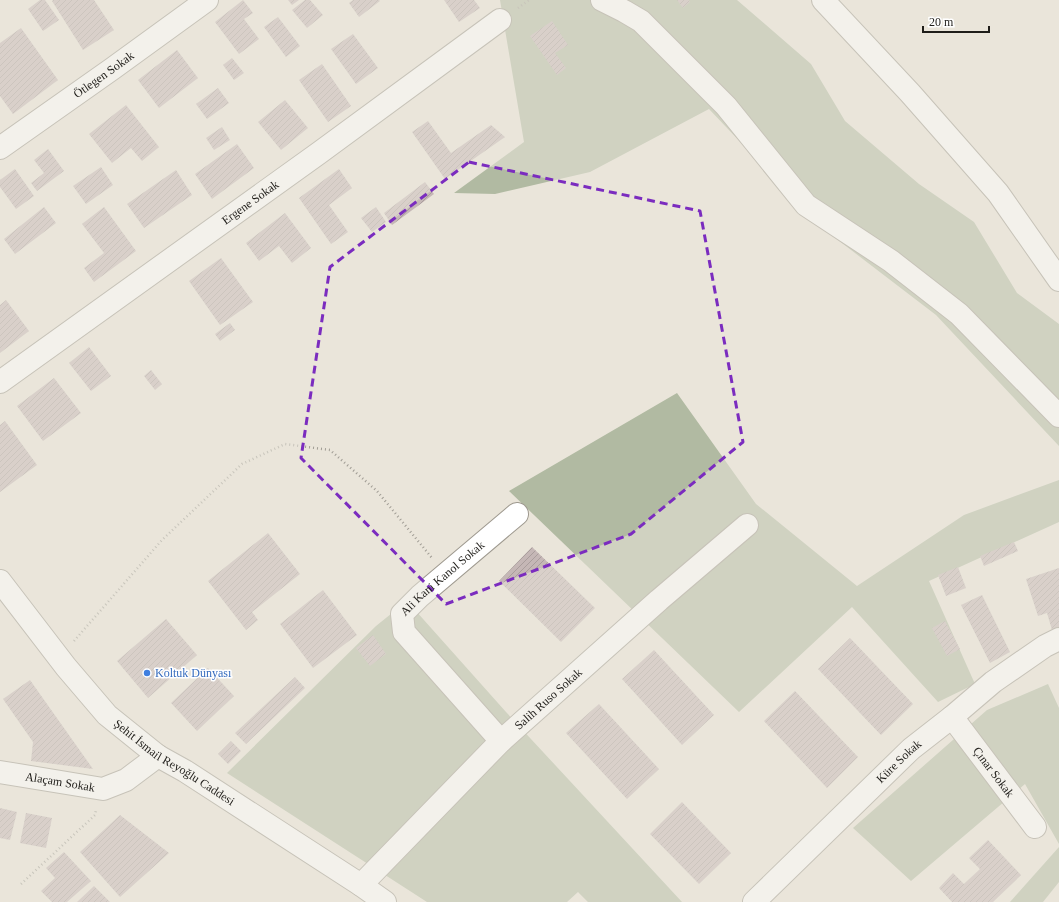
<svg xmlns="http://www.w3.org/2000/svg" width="1059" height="902" viewBox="0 0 1059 902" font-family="'Times New Roman',serif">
  <defs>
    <pattern id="building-hatch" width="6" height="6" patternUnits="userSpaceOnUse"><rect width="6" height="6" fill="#c5b7b6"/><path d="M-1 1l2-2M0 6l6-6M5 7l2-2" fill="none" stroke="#a99d9c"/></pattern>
  </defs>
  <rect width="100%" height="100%" fill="#eae5da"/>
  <g fill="#b1baa2">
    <path d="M 500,0 L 737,0 L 811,64 L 845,121 L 919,184 L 974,222 L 1017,293 L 1059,324 L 1059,446 L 936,315 L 821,227 L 709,109 L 590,172 L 495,194 L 454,193 L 524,142 Z"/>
    <path d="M 677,393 L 756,504 L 857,586 L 964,515 L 1059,480 L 1059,522 L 929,581 L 975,684 L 938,702 L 852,607 L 739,712 L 509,491 Z"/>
    <path d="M 407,601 L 506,712 L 682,902 L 588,902 L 578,892 L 567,902 L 427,902 L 227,773 L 376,626 Z"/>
    <path d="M 1048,684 L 1059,708 L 1059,844 L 1025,784 L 911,881 L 853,828 L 987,710 Z"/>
    <path d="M 1059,847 L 1059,882 L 1043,902 L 1010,902 Z"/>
  </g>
  <g fill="url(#building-hatch)">
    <path d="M 40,0 L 45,0 L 59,20 L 43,31 L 28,9 Z"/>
    <path d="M 53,0 L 94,0 L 114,30 L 83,50 L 52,1 Z"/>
    <path d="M 243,0 L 253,13 L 244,19 L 259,39 L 239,54 L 215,22 Z"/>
    <path d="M 288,0 L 299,0 L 292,5 Z"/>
    <path d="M 305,0 L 310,0 L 323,15 L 307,28 L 292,10 Z"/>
    <path d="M 353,0 L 379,0 L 380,1 L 359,17 L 349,3 Z"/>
    <path d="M 444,0 L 474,0 L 480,8 L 459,22 Z"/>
    <path d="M 677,0 L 689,0 L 690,2 L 683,8 Z"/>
    <path d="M 278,17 L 300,46 L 286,57 L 264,27 Z"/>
    <path d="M 552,21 L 568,45 L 555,53 L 566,68 L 557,75 L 530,36 Z"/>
    <path d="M 21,28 L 58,80 L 13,114 L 0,96 L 0,43 Z"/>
    <path d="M 353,34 L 378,68 L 356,84 L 331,49 Z"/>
    <path d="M 177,50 L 198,78 L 159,108 L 138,80 Z"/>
    <path d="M 232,58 L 244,73 L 234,80 L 223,65 Z"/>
    <path d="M 322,64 L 351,106 L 328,122 L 299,80 Z"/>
    <path d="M 218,88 L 229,103 L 207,119 L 196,104 Z"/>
    <path d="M 285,100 L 308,128 L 281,150 L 258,122 Z"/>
    <path d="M 126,105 L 159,147 L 142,161 L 131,148 L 112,163 L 89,134 Z"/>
    <path d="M 428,121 L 451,153 L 491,125 L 505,137 L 445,179 L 412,132 Z"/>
    <path d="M 222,127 L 230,140 L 214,150 L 206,138 Z"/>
    <path d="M 237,144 L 254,168 L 212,199 L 195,174 Z"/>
    <path d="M 48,149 L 64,171 L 37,191 L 31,183 L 44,173 L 34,160 Z"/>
    <path d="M 101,167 L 113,185 L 86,204 L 73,186 Z"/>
    <path d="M 15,169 L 34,196 L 16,209 L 0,187 L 0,180 Z"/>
    <path d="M 339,169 L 352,188 L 329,205 L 348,232 L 331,244 L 299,198 Z"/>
    <path d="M 176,170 L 192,195 L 144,228 L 127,204 Z"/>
    <path d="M 425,182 L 434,194 L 392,225 L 384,213 Z"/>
    <path d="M 44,207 L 56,223 L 15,254 L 4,239 Z"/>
    <path d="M 104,207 L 136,251 L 94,282 L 84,268 L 104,253 L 82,224 Z"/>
    <path d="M 376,207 L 386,222 L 372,232 L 361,218 Z"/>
    <path d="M 285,213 L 311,248 L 292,263 L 279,246 L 259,261 L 246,243 Z"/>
    <path d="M 221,258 L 253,302 L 220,325 L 189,281 Z"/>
    <path d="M 6,300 L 29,331 L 0,353 L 0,305 Z"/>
    <path d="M 230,323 L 235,330 L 220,341 L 215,334 Z"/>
    <path d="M 89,347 L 111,376 L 91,391 L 69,363 Z"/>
    <path d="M 151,370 L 162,384 L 155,390 L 144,376 Z"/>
    <path d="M 54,378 L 81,413 L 43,441 L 17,406 Z"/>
    <path d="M 5,421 L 37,465 L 0,492 L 0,425 Z"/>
    <path d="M 268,533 L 300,574 L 252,612 L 258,620 L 246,630 L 208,581 Z"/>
    <path d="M 1014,542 L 1018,551 L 984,566 L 980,556 Z"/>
    <path d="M 532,547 L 595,608 L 561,642 L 499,581 Z"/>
    <path d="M 958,567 L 966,588 L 946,596 L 938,575 Z"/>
    <path d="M 1059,568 L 1059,628 L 1052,630 L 1047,613 L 1038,616 L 1026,579 Z"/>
    <path d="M 323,590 L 357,635 L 313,668 L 280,624 Z"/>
    <path d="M 982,595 L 1010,652 L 990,663 L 961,605 Z"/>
    <path d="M 166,619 L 197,655 L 148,698 L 117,661 Z"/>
    <path d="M 945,621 L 960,649 L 947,656 L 932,628 Z"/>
    <path d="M 373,635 L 386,654 L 370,666 L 356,648 Z"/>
    <path d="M 850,638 L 913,704 L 881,735 L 818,669 Z"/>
    <path d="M 654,650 L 714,715 L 682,745 L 622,679 Z"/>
    <path d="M 208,668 L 234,696 L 197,731 L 171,703 Z"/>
    <path d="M 295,677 L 305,688 L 246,744 L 235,733 Z"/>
    <path d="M 30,680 L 93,769 L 31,761 L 33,742 L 3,699 Z"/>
    <path d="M 795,691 L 858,757 L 827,788 L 764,721 Z"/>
    <path d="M 599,704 L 659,769 L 627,799 L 566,733 Z"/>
    <path d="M 231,741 L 241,751 L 228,764 L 218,754 Z"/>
    <path d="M 682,802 L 731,853 L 699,884 L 650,834 Z"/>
    <path d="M 0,808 L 17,812 L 10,840 L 0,838 Z"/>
    <path d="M 26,813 L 52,818 L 46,848 L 20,843 Z"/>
    <path d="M 120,815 L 169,853 L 120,897 L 80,852 Z"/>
    <path d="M 988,840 L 1021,875 L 993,902 L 952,902 L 939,888 L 953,873 L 964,884 L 980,869 L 969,858 Z"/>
    <path d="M 64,852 L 91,881 L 67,902 L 52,902 L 41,891 L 55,878 L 46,868 Z"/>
    <path d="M 94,886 L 110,902 L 77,902 Z"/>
  </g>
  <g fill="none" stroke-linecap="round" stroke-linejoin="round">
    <g stroke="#9e998f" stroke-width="24">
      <g id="minor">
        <path d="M 602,0 L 624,11 L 641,21 L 726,106 L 806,205 L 891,261 L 959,314 L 1059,416"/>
        <path d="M 823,0 L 910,93 L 998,193 L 1059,280"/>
        <path id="s1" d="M 0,148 L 112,69 L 207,0"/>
        <path id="s2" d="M 0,382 L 319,153 L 500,20"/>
        <path id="s3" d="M 0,581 L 66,667 L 107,715 L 158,756 L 185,771 L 361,885 L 385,902"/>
        <path id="s4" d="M 952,717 L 1035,827"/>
        <path id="s5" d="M 501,741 L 404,632 L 402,614 L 420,596 L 517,514"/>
        <path id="s6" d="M 0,772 L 103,789 L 126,780 L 158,756"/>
        <path id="s7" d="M 361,885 L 501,741 L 659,600 L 747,525"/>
        <path id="s8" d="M 754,902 L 911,749 L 952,717 L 993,682 L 1045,646 L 1059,639"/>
      </g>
    </g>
    <g stroke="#a09c94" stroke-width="2.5" stroke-dasharray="1 3" stroke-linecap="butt">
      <path d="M 518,8 L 529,0"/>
      <path d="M 74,641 L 162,540 L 242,464 L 285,444 L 330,450 L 377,491 L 432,558"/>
      <path d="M 21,884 L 95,815 L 96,810"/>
    </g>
    <use href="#minor" stroke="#fff" stroke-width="22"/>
  </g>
  <path d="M0 0H1059V902H0ZM 469,162 L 700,211 L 743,442 L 631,534 L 446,604 L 301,458 L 330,267 Z" fill="#eae5da" fill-opacity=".55" fill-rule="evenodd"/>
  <path fill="none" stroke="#7b2cbf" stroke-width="3" stroke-dasharray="8 5" stroke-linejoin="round" d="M 469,162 L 700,211 L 743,442 L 631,534 L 446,604 L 301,458 L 330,267 Z"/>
  <circle fill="#3f7fe0" stroke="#fff" stroke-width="1.5" cx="147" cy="673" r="4"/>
  <g text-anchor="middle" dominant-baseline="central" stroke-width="3" stroke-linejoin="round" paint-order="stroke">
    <g font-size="12" fill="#1f1d19" stroke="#fff">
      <text stroke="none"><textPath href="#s1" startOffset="127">Ötlegen Sokak</textPath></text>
      <text stroke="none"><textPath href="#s2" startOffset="308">Ergene Sokak</textPath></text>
      <text stroke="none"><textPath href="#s5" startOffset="218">Ali Kani Kanol Sokak</textPath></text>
      <text stroke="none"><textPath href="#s7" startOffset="264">Salih Ruso Sokak</textPath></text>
      <text stroke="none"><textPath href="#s3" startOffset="254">Şehit İsmail Reyoğlu Caddesi</textPath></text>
      <text stroke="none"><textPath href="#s8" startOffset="202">Küre Sokak</textPath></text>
      <text stroke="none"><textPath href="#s4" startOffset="69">Çınar Sokak</textPath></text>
      <text stroke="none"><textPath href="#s6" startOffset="61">Alaçam Sokak</textPath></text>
    </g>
    <g font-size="12" fill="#366cbe" stroke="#fff" text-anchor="start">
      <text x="155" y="673">Koltuk Dünyası</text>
    </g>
  </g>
  <path d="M923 26v6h66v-6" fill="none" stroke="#1f1d19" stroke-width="2"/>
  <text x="929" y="26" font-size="12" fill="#1f1d19" stroke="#ffffff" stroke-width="3" paint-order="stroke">20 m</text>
</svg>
